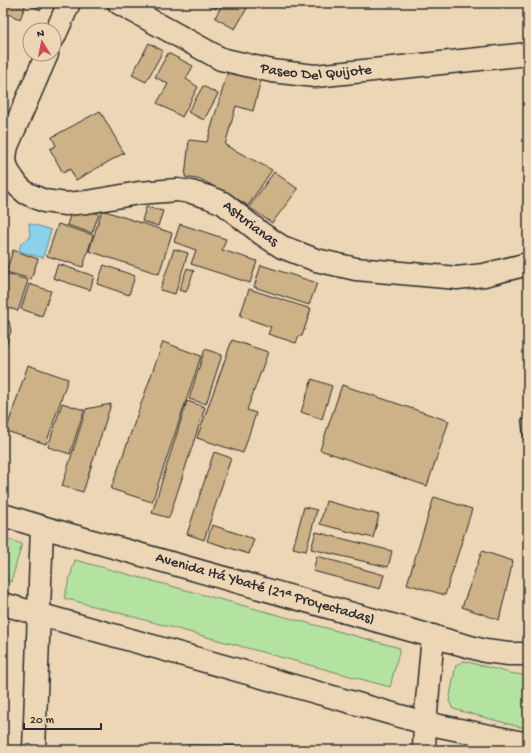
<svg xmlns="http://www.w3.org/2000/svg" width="531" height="753" viewBox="0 0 531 753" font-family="'Gochi Hand',sans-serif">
  <rect width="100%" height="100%" fill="#edd6b6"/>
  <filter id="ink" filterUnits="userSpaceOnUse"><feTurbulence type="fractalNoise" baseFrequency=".025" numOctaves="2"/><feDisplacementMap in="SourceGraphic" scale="8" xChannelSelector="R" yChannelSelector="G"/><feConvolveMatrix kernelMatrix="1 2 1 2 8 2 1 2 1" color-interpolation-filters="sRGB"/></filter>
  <g filter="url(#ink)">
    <g fill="#b4e2a0" stroke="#708666">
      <path d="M 3,538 L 22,544 L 11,582 L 3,579 Z"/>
      <path d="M 75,560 L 400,648 L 390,687 L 64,598 Z"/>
      <path d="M 464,661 L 510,673 L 528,676 L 528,727 L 520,727 L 453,709 L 449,701 L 456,665 Z"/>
    </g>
    <path fill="#8ad1eb" stroke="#648f9e" d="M 29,223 L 51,230 L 43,258 L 19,251 L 21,243 L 30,238 Z"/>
    <g fill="#ceb287" stroke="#2b2b2b">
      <path d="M 3,3 L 43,3 L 41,10 L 26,4 L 20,19 L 3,12 Z"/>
      <path d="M 205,3 L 220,3 L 216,9 Z"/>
      <path d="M 223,3 L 250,3 L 235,29 L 215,18 Z"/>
      <path d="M 149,43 L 163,51 L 146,82 L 132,75 Z"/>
      <path d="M 168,53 L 193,66 L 186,79 L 198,87 L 182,117 L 157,103 L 168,84 L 155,77 Z"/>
      <path d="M 228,71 L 261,80 L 253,111 L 236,106 L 225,145 L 272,170 L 247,207 L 246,204 L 202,180 L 185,177 L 189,140 L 207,142 Z"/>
      <path d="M 203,86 L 218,94 L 204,120 L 188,112 Z"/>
      <path d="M 100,111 L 124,153 L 76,180 L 70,169 L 63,173 L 50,149 L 56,146 L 52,137 Z"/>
      <path d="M 274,172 L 298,189 L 272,223 L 249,207 Z"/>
      <path d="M 73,206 L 99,214 L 92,233 L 67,225 Z"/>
      <path d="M 146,207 L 163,211 L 158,226 L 142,221 Z"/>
      <path d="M 102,210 L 172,233 L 159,274 L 89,251 Z"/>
      <path d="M 58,224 L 93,235 L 83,267 L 47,256 Z"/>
      <path d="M 180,224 L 226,239 L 222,250 L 257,261 L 250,283 L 191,264 L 196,250 L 174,242 Z"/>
      <path d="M 174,249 L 188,253 L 175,294 L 160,290 Z"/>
      <path d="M 13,250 L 38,259 L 31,279 L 6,272 Z"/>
      <path d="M 58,264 L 94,276 L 90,290 L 53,278 Z"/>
      <path d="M 104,265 L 135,276 L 129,295 L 97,284 Z"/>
      <path d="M 261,265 L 317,283 L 309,305 L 254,287 Z"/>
      <path d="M 187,268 L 194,271 L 186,292 L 179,290 Z"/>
      <path d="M 3,273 L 28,280 L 18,311 L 3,306 Z"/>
      <path d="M 29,284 L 51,291 L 42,316 L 21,309 Z"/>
      <path d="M 249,289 L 311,309 L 302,336 L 299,336 L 296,343 L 268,334 L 271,327 L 240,316 Z"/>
      <path d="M 3,319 L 9,321 L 11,331 L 3,355 Z"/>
      <path d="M 232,340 L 268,352 L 247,410 L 256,413 L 243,453 L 197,438 Z"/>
      <path d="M 163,342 L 201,356 L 152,502 L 111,489 Z"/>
      <path d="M 205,349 L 222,355 L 206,404 L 189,399 Z"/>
      <path d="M 28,365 L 68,379 L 46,444 L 6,431 Z"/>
      <path d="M 312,379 L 332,386 L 322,419 L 301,412 Z"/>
      <path d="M 342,385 L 449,421 L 427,486 L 320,450 Z"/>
      <path d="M 187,401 L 205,407 L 169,518 L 152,513 Z"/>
      <path d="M 62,403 L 84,410 L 70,454 L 48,447 Z"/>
      <path d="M 111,404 L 83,492 L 62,486 L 86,409 Z"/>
      <path d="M 528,418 L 528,464 L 521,420 Z"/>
      <path d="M 214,452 L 231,458 L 204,540 L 187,534 Z"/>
      <path d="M 434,497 L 472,509 L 445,595 L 407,584 Z"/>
      <path d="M 326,501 L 379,515 L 373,538 L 320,524 Z"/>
      <path d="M 304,507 L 317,510 L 306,551 L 293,548 Z"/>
      <path d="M 212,525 L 254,539 L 249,554 L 207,541 Z"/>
      <path d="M 316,532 L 392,551 L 388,567 L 311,549 Z"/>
      <path d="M 482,551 L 513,561 L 499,620 L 462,607 Z"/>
      <path d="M 317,556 L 384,575 L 380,589 L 313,571 Z"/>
      <path d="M 3,722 L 6,722 L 5,740 L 3,740 Z"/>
      <path d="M 186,745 L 264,746 L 264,750 L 186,750 Z"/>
    </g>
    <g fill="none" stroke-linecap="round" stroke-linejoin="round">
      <g stroke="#2b2b2b" stroke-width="25">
        <g id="street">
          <path id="s1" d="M 119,3 L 221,59 L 272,71 L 315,76 L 528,54"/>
          <path d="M 54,37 L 69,3"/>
          <path id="s2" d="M 47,54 L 7,146 L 5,157 L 6,165 L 9,173 L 14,180 L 18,186 L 26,193 L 44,201 L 66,204 L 87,202 L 139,193 L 177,190 L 191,192 L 208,197 L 223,203 L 262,234 L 282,247 L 316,260 L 356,269 L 457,278 L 484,275 L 528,264"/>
          <path d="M 34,750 L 42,527"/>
        </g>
      </g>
      <g stroke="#2b2b2b" stroke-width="25">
        <g id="secondary">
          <path d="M 3,515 L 42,527 L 485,651 L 509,654 L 528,654"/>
          <path d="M 3,604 L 425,723 L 528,744"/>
          <path d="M 424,750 L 425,723 L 433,636"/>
        </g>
      </g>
      <use href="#street" stroke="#edd6b6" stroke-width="22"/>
      <use href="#secondary" stroke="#edd6b6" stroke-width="22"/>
    </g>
  </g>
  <g text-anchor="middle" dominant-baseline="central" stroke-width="3.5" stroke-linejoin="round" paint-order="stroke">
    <g font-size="15" fill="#2b2b2b" stroke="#edd6b6">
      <text stroke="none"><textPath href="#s1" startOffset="213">Paseo Del Quijote</textPath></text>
      <text stroke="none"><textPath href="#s2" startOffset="391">Asturianas</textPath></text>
      <text transform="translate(265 589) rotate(16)">Avenida Itá Ybaté (21ª Proyectadas)</text>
    </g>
  </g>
  <rect width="531" height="753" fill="none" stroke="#edd6b6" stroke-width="16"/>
  <rect x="8" y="8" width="515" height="737" fill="none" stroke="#2b2b2b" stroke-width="1.5" filter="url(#ink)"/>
  <g transform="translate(42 42) rotate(350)"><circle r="19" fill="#edd6b6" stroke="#9f927e"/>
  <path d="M0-3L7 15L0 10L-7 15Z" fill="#d1495b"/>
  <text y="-6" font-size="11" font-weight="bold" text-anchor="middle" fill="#2b2b2b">N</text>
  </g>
  <path d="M24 723v6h77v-6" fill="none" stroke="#2b2b2b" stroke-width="2"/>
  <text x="30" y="723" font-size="12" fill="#2b2b2b" stroke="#edd6b6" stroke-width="3" paint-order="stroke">20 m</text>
</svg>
